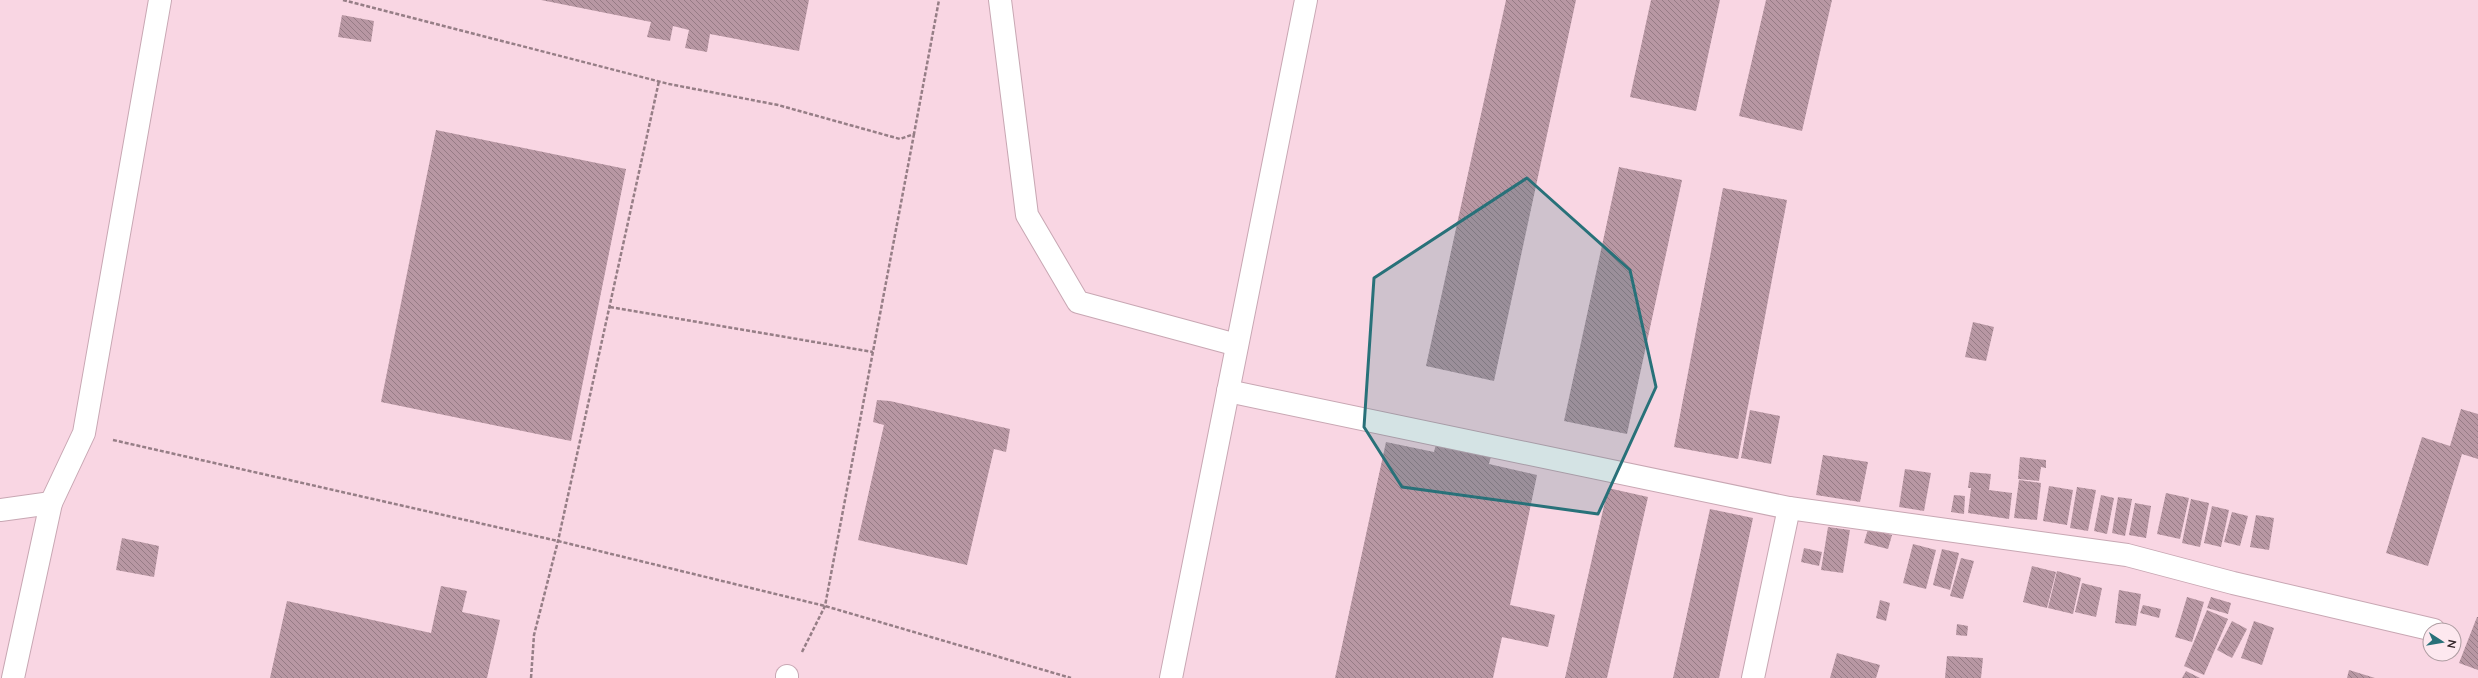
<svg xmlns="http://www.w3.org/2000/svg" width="2478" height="678" viewBox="0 0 2478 678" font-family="Lato,sans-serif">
  <defs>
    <pattern id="building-back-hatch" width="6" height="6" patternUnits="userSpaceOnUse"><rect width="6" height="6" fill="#b897a3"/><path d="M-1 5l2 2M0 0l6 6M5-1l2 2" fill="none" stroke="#967b85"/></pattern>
  </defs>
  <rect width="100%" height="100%" fill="#f9d6e3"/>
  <g fill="url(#building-back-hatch)">
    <path d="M 541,0 L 809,0 L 799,51 L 710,34 L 707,52 L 685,48 L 689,30 L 673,26 L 670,41 L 647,37 L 651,22 Z"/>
    <path d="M 1506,0 L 1576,0 L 1494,381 L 1426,366 Z"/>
    <path d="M 1651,0 L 1720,0 L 1696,111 L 1630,97 Z"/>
    <path d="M 1766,0 L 1832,0 L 1802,131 L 1739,116 Z"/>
    <path d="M 342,15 L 374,21 L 371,42 L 338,37 Z"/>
    <path d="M 436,130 L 626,169 L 571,441 L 381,402 Z"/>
    <path d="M 1619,167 L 1682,180 L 1627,434 L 1564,421 Z"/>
    <path d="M 1723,188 L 1787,200 L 1738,459 L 1674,447 Z"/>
    <path d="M 1973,322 L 1994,327 L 1986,361 L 1965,357 Z"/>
    <path d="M 877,400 L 890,401 L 1010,429 L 1006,452 L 994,449 L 967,565 L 858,540 L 884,425 L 873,422 Z"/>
    <path d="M 2461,409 L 2478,414 L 2478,459 L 2462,454 L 2428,566 L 2386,553 L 2422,437 L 2450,446 Z"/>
    <path d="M 1750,410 L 1780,416 L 1771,464 L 1741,458 Z"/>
    <path d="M 1386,442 L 1434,452 L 1436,444 L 1491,456 L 1489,464 L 1537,475 L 1510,605 L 1555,615 L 1548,647 L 1502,637 L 1493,678 L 1335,678 Z"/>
    <path d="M 1823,455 L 1868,462 L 1860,502 L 1816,495 Z"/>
    <path d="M 2020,457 L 2046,460 L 2046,468 L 2041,467 L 2039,481 L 2018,479 Z"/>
    <path d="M 1905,469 L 1931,473 L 1924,511 L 1899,507 Z"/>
    <path d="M 1970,472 L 1991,474 L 1989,490 L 2012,493 L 2009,519 L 1968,513 L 1971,488 L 1968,488 Z"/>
    <path d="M 2019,480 L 2041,483 L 2037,520 L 2014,518 Z"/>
    <path d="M 2049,486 L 2073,490 L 2067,525 L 2043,521 Z"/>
    <path d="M 2077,487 L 2096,490 L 2088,531 L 2070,528 Z"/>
    <path d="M 1608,488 L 1648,497 L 1607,678 L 1565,678 Z"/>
    <path d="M 2166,493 L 2189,498 L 2180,539 L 2157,534 Z"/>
    <path d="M 1954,495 L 1965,496 L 1964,514 L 1951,512 Z"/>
    <path d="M 2101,495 L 2114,498 L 2107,534 L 2094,531 Z"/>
    <path d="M 2118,497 L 2132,499 L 2125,536 L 2112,533 Z"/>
    <path d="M 2191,499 L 2209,503 L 2200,547 L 2182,543 Z"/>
    <path d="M 2135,503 L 2151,506 L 2146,538 L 2129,535 Z"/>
    <path d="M 2212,506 L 2229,510 L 2221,547 L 2204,543 Z"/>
    <path d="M 1710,509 L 1753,518 L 1719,678 L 1673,678 Z"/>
    <path d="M 2232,512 L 2248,516 L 2240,546 L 2224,542 Z"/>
    <path d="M 2256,515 L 2274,518 L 2269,550 L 2250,547 Z"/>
    <path d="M 1828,527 L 1850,530 L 1843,573 L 1821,570 Z"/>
    <path d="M 1868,529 L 1892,535 L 1888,549 L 1864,543 Z"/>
    <path d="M 122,538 L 159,546 L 154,577 L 116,570 Z"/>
    <path d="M 1913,544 L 1936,550 L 1926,589 L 1903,583 Z"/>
    <path d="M 1804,548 L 1822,552 L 1819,566 L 1801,562 Z"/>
    <path d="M 1942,549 L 1959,553 L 1950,590 L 1933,585 Z"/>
    <path d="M 1961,558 L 1974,561 L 1963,599 L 1950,596 Z"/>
    <path d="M 2032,566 L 2056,572 L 2047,608 L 2023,602 Z"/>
    <path d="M 2057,571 L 2081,578 L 2073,614 L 2048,608 Z"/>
    <path d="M 2082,583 L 2102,588 L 2096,617 L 2075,612 Z"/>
    <path d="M 441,586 L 467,591 L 462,612 L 500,620 L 487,678 L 270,678 L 287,601 L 431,633 Z"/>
    <path d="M 2119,590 L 2141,594 L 2136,626 L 2115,623 Z"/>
    <path d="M 2187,597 L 2204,602 L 2192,642 L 2175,637 Z"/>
    <path d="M 2211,597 L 2231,603 L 2228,614 L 2207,608 Z"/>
    <path d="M 1880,600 L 1890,603 L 1886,621 L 1876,618 Z"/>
    <path d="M 2143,605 L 2161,609 L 2159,618 L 2140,613 Z"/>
    <path d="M 2207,610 L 2228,619 L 2204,675 L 2184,666 Z"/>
    <path d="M 2477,617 L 2478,617 L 2478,670 L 2459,663 Z"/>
    <path d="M 2232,621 L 2247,629 L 2232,658 L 2217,650 Z"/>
    <path d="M 2254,621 L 2274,628 L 2262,665 L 2241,658 Z"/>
    <path d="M 1957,624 L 1968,626 L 1967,636 L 1956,635 Z"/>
    <path d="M 1837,653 L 1880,665 L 1876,678 L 1830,678 Z"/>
    <path d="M 1947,656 L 1983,658 L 1981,678 L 1945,678 Z"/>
    <path d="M 2349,670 L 2375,678 L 2347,678 Z"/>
    <path d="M 2186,671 L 2200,678 L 2182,678 Z"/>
  </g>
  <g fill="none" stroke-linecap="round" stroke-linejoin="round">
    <g stroke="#c8a7b3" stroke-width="24">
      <g id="minor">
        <path d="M 1000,0 L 1027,215 L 1078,302 L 1237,345"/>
        <path d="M 1228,391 L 1789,508 L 2127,555 L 2233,583 L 2434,630"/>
        <path d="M 0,510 L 51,503"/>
        <path d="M 13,678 L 51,503 L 84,433 L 160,0"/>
        <path d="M 787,678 L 787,676"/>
        <path d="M 1171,678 L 1306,0"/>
        <path d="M 1753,678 L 1789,508"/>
      </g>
    </g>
    <g stroke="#967e86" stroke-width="2.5" stroke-dasharray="4 2" stroke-linecap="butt">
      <path d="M 343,0 L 669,84 L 778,105 L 900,139 L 914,134 L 939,0"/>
      <path d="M 610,307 L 873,352"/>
      <path d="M 113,440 L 558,541 L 825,606 L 1071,678"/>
      <path d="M 802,652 L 825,606 L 914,134"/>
      <path d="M 531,678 L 534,635 L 558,541 L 659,81"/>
    </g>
    <use href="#minor" stroke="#fff" stroke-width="22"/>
  </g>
  <path fill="#287179" fill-opacity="0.2" stroke="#287179" stroke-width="3" stroke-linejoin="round" d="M 1527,178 L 1630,270 L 1656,387 L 1598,514 L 1402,487 L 1364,427 L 1374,278 Z"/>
  <g transform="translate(2442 642) rotate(102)"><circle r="19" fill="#fde8ef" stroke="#ad9ca1"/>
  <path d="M0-3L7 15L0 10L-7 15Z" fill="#287179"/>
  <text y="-6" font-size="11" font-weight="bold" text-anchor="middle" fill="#36292d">N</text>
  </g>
</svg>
